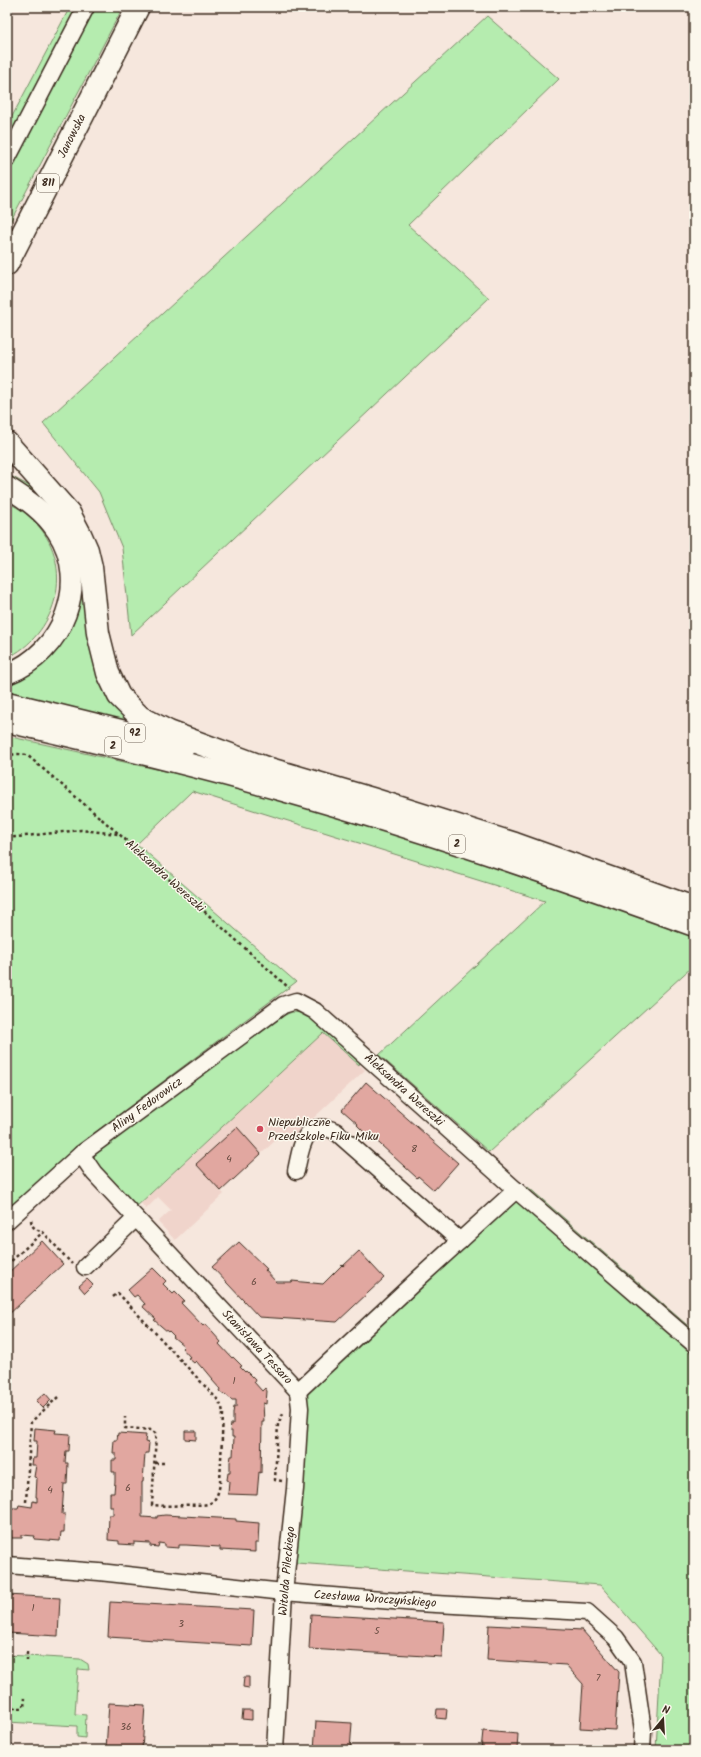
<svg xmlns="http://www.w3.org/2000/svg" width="701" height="1757" viewBox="0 0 701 1757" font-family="Kalam,sans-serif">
  <rect width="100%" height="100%" fill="#f6e7dd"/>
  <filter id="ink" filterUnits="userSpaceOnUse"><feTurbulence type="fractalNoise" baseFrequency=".025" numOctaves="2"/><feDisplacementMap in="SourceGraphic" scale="8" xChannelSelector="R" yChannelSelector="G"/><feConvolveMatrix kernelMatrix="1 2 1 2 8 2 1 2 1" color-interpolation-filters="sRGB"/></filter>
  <g filter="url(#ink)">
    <path fill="#f0d4cb" d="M 323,1033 L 365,1070 L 291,1139 L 277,1139 L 221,1191 L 224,1194 L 175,1240 L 158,1222 L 171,1210 L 158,1197 L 146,1209 L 141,1203 Z"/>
    <g fill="#b5ecaf" stroke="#788b66">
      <path d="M 70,7 L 123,7 L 7,228 L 7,126 Z"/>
      <path d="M 487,16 L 559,79 L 408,225 L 489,298 L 131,635 L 122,548 L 99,492 L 43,423 Z"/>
      <path d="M 7,474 L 48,496 L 140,727 L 7,696 L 7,685 L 25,676 L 38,667 L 79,574 L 7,478 Z"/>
      <path d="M 7,503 C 20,507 32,518 41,529 C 74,572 55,635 7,658 Z"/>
      <path d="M 7,736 L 246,789 L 463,852 L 694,937 L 694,965 L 489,1152 L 379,1055 L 545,901 L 192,791 L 137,844 L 296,982 L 89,1137 L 7,1213 Z"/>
      <path d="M 292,1012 L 306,1013 L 361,1058 L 359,1065 L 323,1033 L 136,1207 L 94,1161 L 95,1151 L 280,1017 Z"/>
      <path d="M 528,1187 L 694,1331 L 694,1750 L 656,1750 L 661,1655 L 600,1585 L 296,1563 L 308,1393 Z"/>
      <path d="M 7,1655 L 80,1659 L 88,1664 L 89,1670 L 78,1669 L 75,1714 L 86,1715 L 85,1738 L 77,1737 L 77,1726 L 7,1722 Z"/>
    </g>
    <g fill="#e1a7a0" stroke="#3b2a1e">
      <path d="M 366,1082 L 458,1163 L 434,1190 L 418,1176 L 417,1178 L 369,1134 L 367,1135 L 357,1125 L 358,1124 L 342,1110 Z"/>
      <path d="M 237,1127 L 261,1154 L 221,1191 L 196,1164 Z"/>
      <path d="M 42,1241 L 63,1264 L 7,1316 L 7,1274 Z"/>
      <path d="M 239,1242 L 267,1269 L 265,1270 L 276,1282 L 292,1282 L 292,1281 L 323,1284 L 342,1265 L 343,1266 L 359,1251 L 384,1278 L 337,1322 L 259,1317 L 212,1267 Z"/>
      <path d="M 153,1268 L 166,1281 L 163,1284 L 173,1294 L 175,1292 L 184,1301 L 181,1303 L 203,1326 L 205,1324 L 221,1342 L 219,1344 L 232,1358 L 233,1357 L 242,1366 L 240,1367 L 245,1372 L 246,1371 L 255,1380 L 254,1382 L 262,1391 L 265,1388 L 267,1391 L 266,1404 L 263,1403 L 264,1422 L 262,1422 L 261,1473 L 259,1472 L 257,1495 L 228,1494 L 229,1481 L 227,1480 L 228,1473 L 230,1473 L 230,1462 L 231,1456 L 233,1456 L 234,1437 L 232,1437 L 232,1431 L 230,1431 L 231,1424 L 233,1424 L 233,1413 L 234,1407 L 236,1407 L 236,1400 L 232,1400 L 225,1394 L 224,1395 L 219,1391 L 220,1389 L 212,1380 L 213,1379 L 203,1367 L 202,1368 L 196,1361 L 194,1363 L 188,1358 L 190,1357 L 182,1348 L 184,1346 L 173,1337 L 174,1336 L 169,1331 L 168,1332 L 154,1320 L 156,1319 L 143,1307 L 145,1304 L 137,1295 L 134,1297 L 128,1290 Z"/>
      <path d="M 87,1279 L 93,1285 L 85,1293 L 79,1286 Z"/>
      <path d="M 45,1393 L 51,1400 L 43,1408 L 36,1401 Z"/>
      <path d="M 7,1400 L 8,1400 L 7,1425 Z"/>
      <path d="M 35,1428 L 56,1430 L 55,1433 L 70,1434 L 69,1451 L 66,1451 L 65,1463 L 68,1463 L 67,1484 L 64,1484 L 62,1514 L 65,1514 L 64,1532 L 61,1532 L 60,1541 L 34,1539 L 35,1536 L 22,1535 L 22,1538 L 11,1538 L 11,1535 L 7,1534 L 7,1508 L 18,1508 L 19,1505 L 32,1507 L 33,1501 L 37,1502 L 37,1497 L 36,1497 L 37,1478 L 34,1477 L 36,1465 L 32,1465 L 33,1458 L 36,1458 L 37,1441 L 34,1441 Z"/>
      <path d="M 185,1431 L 196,1431 L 196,1440 L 185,1439 Z"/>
      <path d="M 118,1433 L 146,1435 L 145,1442 L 149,1443 L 148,1453 L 145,1453 L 143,1482 L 142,1482 L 142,1517 L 157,1518 L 157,1516 L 165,1515 L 236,1519 L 236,1521 L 259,1523 L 258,1543 L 255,1543 L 255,1552 L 220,1550 L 220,1547 L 186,1545 L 179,1545 L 179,1548 L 165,1547 L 165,1544 L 159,1543 L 158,1547 L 150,1546 L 150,1543 L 134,1542 L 134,1545 L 119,1544 L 119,1541 L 108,1540 L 109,1515 L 113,1515 L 113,1507 L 110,1507 L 110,1493 L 114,1493 L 115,1481 L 115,1472 L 112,1472 L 112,1460 L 116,1460 L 116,1453 L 113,1453 L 114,1440 L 117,1440 Z"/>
      <path d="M 7,1595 L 60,1598 L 58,1636 L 7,1633 Z"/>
      <path d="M 110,1602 L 254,1610 L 252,1646 L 108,1637 Z"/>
      <path d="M 311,1614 L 444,1622 L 442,1657 L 309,1649 Z"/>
      <path d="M 489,1625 L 582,1630 L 619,1672 L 615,1730 L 580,1728 L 583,1684 L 566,1665 L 487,1660 Z"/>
      <path d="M 244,1677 L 249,1677 L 249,1688 L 243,1687 Z"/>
      <path d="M 109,1703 L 145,1705 L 142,1750 L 106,1750 Z"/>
      <path d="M 437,1709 L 447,1709 L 446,1719 L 436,1718 Z"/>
      <path d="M 243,1710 L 252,1710 L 252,1720 L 242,1719 Z"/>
      <path d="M 316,1721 L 352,1723 L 350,1750 L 314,1750 Z"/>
      <path d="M 483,1731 L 518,1734 L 517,1750 L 481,1750 Z"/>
    </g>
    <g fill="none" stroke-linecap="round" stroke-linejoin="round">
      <g stroke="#3b2a1e" stroke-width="19">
        <g id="minor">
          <path d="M 7,159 L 86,7"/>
          <path d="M 81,1154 L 94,1173 L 298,1391 L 419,1278 L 516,1190"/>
          <path d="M 296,1171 C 301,1149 303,1118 335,1131 L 460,1241"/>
          <path d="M 7,1221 L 81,1154 L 283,1005 L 296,1001 L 315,1011 L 516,1190 L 694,1344"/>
          <path d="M 85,1267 L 136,1218"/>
          <path d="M 7,1565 L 99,1572 L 284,1592 L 417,1603 L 587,1612 L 616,1638 L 633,1662 L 643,1730 L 642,1750"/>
          <path d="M 275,1750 L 284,1592 L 295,1489 L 300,1408 L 298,1391"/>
        </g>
      </g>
      <g stroke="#3b2a1e" stroke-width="23">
        <g id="major">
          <path d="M 7,487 C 26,499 44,511 57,531 C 91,583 63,653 7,674"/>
          <path d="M 7,702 L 186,746"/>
        </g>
      </g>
      <g stroke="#3b2a1e" stroke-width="25">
        <g id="highway">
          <path d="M 7,264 L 138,7"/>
          <path d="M 7,443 L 69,513 L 80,534 L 87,550 L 91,567 L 98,633 L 108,673 L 119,696 L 140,717 L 169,732 L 263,767 L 372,799 L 515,844 L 694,908"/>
          <path d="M 7,721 C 99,742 192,764 283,790 C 422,829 559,876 694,925"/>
        </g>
      </g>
      <g stroke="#3b2a1e" stroke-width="2.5" stroke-dasharray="3 3" stroke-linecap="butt">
        <path d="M 7,411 L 7,414"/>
        <path d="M 7,759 C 12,752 19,754 27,755 L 119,834 L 289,988"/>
        <path d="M 7,838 L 81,830 L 118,834"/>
        <path d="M 31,1220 C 32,1228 35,1229 43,1232"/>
        <path d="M 7,1265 L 43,1232 L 72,1264"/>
        <path d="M 113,1297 L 118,1293 L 217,1399 L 222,1407 L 223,1414 L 220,1483 C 216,1512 202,1503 183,1505 C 173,1506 162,1506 152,1505 L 156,1434 L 152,1430 L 125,1428 L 125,1417"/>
        <path d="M 155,1463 L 164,1463"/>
        <path d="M 282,1481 L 275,1480 L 278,1424 L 284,1411"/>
        <path d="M 26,1502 L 31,1422 L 58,1397"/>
        <path d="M 27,1661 L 27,1652"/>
        <path d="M 7,1708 L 21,1708 L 24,1707 L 25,1698"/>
      </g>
      <use href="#minor" stroke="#fbf7ec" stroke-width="16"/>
      <use href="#major" stroke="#fbf7ec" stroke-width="20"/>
      <use href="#highway" stroke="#fbf7ec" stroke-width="22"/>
    </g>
  </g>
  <circle fill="#d1495b" stroke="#fbf7ec" stroke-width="1.5" cx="260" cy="1129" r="4"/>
  <g text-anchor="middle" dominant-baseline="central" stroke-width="3" stroke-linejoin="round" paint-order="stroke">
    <g font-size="10" fill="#64493e">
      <text x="414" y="1149">8</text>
      <text x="229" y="1159">4</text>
      <text x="254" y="1282">6</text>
      <text x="234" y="1381">1</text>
      <text x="128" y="1488">6</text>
      <text x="50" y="1490">4</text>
      <text x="33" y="1608">1</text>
      <text x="181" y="1624">3</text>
      <text x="377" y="1631">5</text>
      <text x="598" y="1678">7</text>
      <text x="126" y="1727">36</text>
    </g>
    <g fill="#fbf7ec" stroke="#75685c" stroke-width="1">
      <rect x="37" y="174" width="22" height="18" rx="3"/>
      <rect x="125" y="724" width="20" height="18" rx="3"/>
      <rect x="105" y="737" width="16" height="18" rx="3"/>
      <rect x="449" y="835" width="16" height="18" rx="3"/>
    </g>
    <g font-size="11" font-weight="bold" fill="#3b2a1e">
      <text x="48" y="183">811</text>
      <text x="135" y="733">92</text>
      <text x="113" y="746">2</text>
      <text x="457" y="844">2</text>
    </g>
    <g font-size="12" fill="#3b2a1e" stroke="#fbf7ec">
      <text transform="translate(72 136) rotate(-63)">Janowska</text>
      <text transform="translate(165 876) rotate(42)">Aleksandra Wereszki</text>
      <text transform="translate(404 1090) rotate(42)">Aleksandra Wereszki</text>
      <text transform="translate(147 1105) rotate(-36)">Aliny Fedorowicz</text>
      <text transform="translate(257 1347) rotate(47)">Stanisława Tessaro</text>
      <text transform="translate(287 1571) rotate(-85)">Witolda Pileckiego</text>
      <text transform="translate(375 1599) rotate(4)">Czesława Wroczyńskiego</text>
    </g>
    <g font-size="12" fill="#3b2a1e" stroke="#fbf7ec" text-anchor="start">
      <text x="268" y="1122">Niepubliczne<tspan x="268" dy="14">Przedszkole Fiku Miku</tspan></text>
    </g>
  </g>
  <rect width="701" height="1757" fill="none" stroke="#fbf7ec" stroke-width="24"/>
  <rect x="12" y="12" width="677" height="1733" fill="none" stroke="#3b2a1e" stroke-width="1.5" filter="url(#ink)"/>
  <g transform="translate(663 1719) rotate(18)" stroke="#fbf7ec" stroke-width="3" paint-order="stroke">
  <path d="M0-3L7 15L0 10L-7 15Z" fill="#3b2a1e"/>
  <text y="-6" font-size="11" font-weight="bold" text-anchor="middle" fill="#3b2a1e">N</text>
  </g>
</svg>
